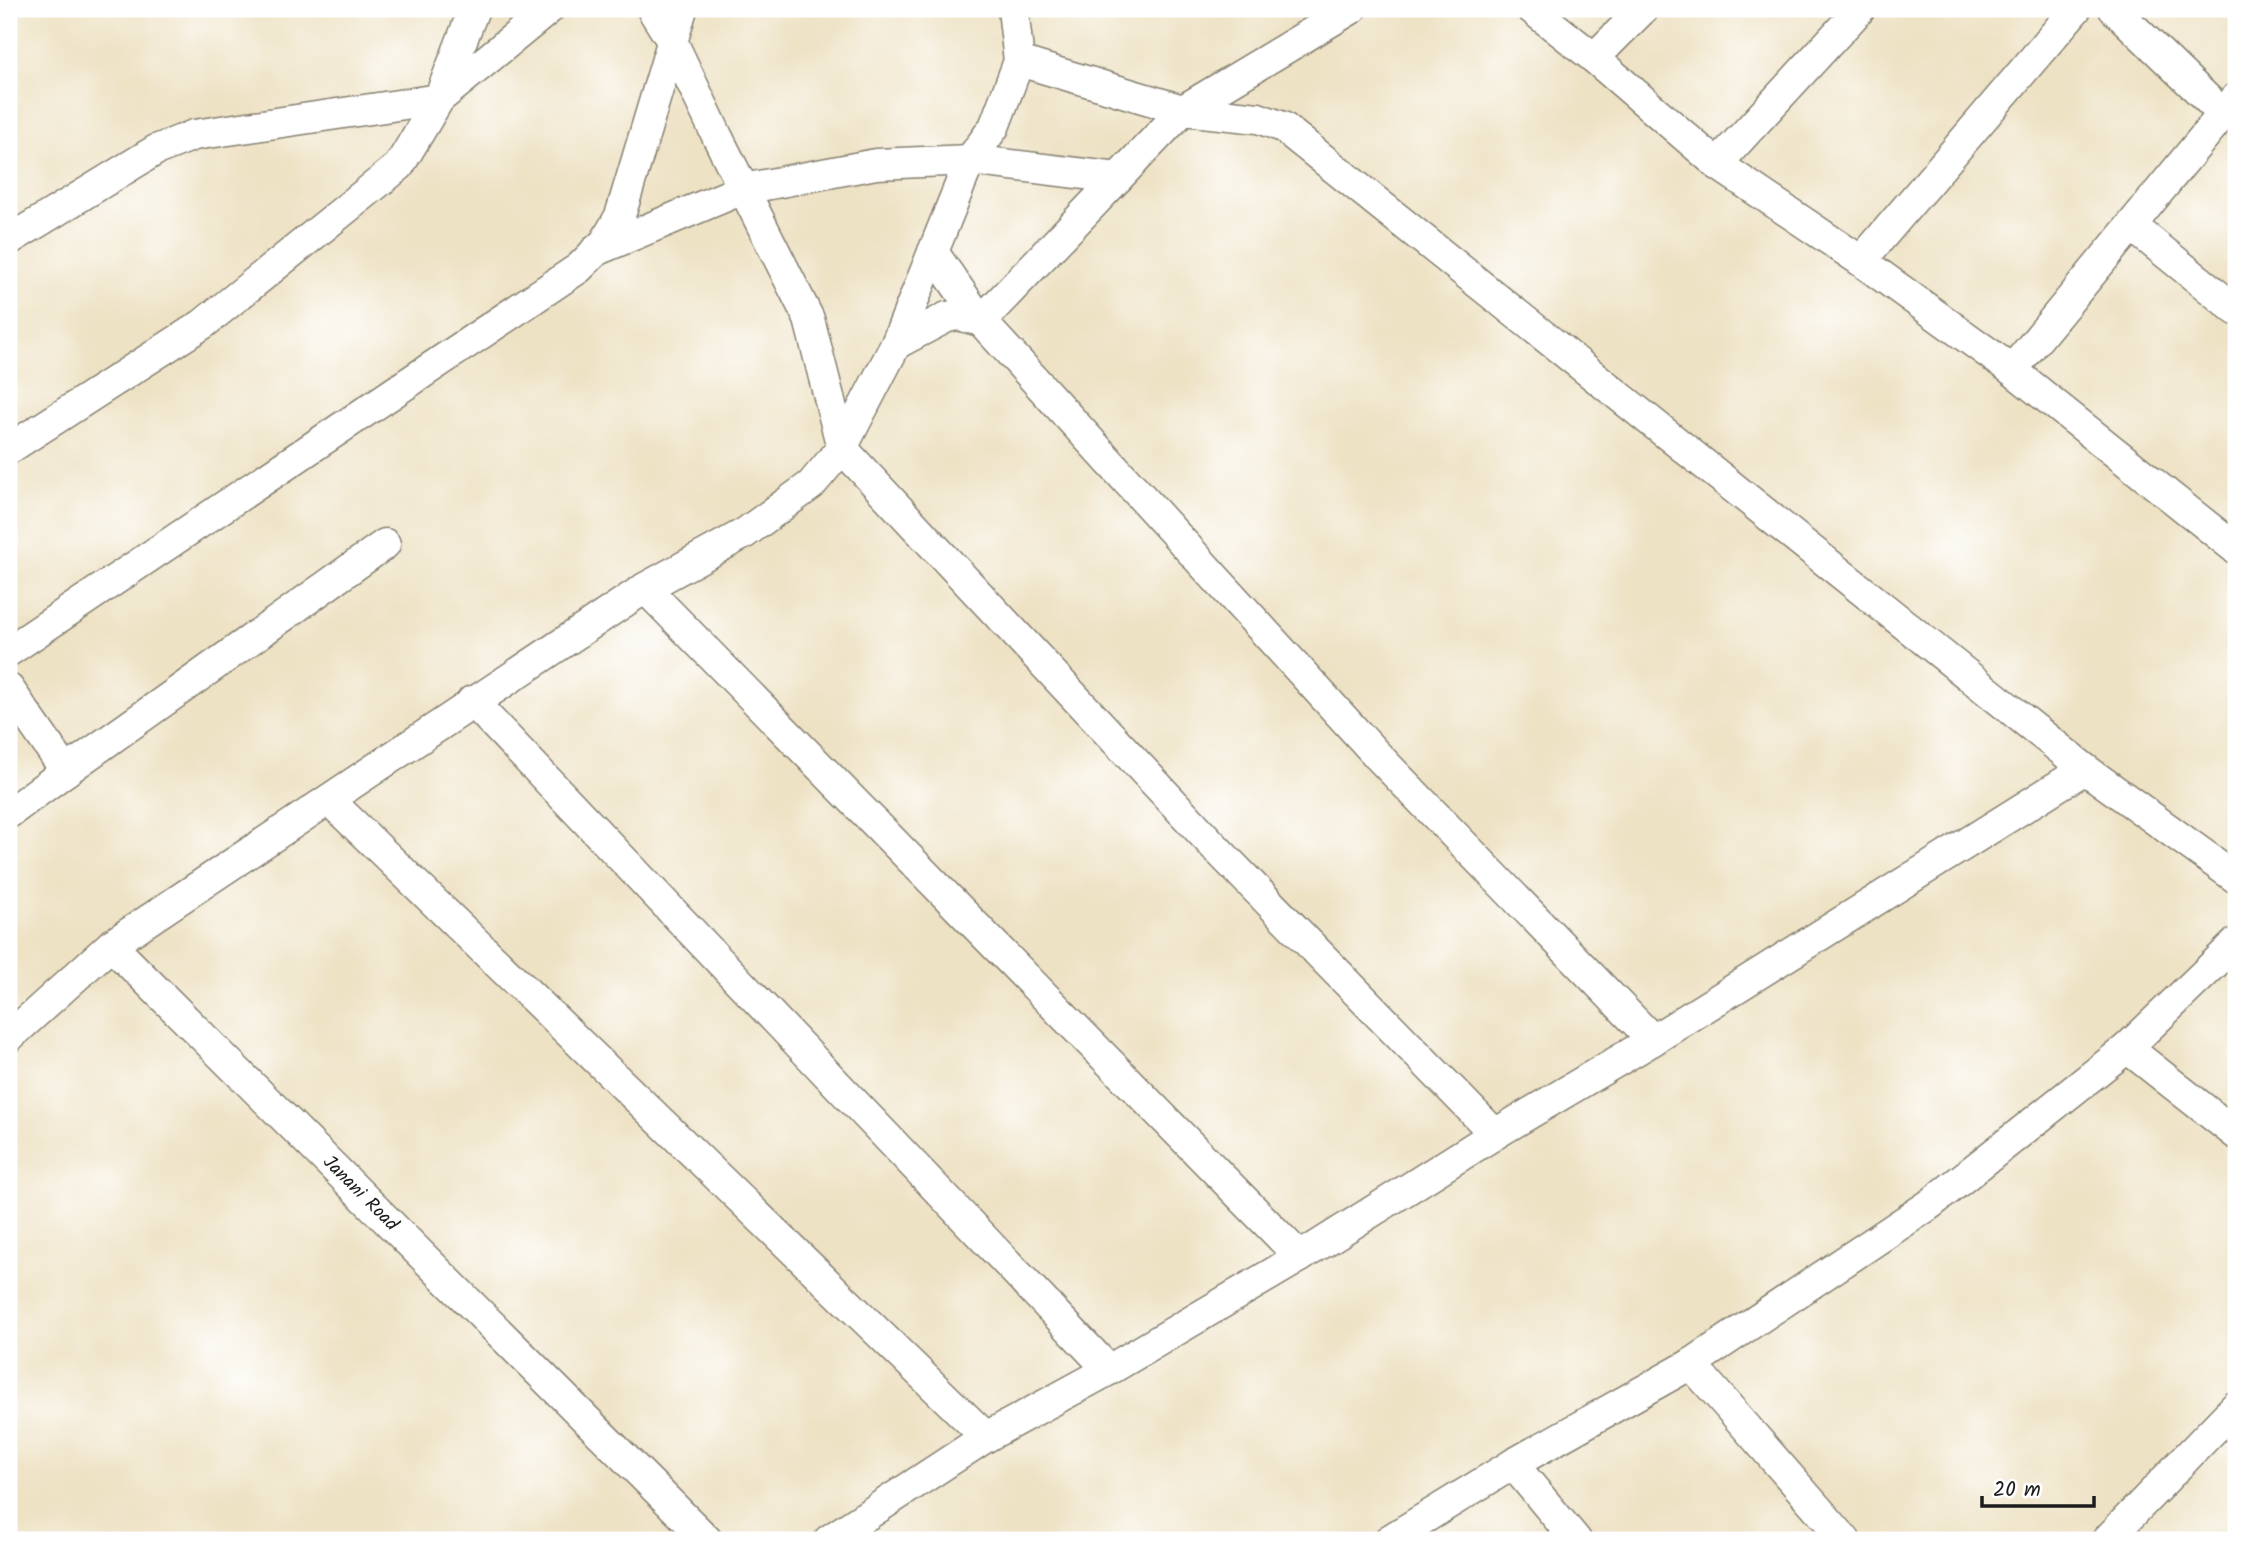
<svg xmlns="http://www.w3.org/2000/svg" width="2245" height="1549" viewBox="0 0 2245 1549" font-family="Kalam,sans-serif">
  <rect width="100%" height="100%" fill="#fff"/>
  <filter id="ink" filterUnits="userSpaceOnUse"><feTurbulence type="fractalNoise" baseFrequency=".0143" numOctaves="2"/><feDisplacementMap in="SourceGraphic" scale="14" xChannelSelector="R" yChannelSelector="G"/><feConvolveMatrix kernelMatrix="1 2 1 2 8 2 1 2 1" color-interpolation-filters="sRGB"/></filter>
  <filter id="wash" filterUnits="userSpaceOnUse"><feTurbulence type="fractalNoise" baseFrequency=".00686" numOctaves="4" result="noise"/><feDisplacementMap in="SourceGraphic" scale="28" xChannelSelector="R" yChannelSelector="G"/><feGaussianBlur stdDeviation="1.57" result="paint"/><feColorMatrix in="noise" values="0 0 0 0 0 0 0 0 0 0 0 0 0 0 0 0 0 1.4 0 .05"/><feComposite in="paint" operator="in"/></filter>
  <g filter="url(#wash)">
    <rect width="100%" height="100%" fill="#eee2c4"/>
  </g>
  <g filter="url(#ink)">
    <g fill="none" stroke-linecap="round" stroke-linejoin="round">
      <g stroke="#857f70" stroke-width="33">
        <g id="minor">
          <path d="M 652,9 L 672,41 L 717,136 L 809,319 L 842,448 L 1213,845 L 1495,1134"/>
          <path d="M 1532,9 L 1594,58"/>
          <path d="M 1643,9 L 1594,58 L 1717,164 L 1861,261 L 2012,370 L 2236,549"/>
          <path d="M 2114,9 L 2223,114"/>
          <path d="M 1019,61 L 1183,110 L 1258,118 L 1283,127 L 2085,769"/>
          <path d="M 1717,164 L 1860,9"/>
          <path d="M 2132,226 L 2236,310"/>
          <path d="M 9,240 L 156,150 L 194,135 L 439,99 L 474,9"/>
          <path d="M 595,251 L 743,189 L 876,164 L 970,160 L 1118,178"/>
          <path d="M 933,252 L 981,321 L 1183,110 L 1351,9"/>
          <path d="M 1861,261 L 2076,9"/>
          <path d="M 896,344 L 947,317 L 958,315 L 981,321 L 1377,755 L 1653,1040"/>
          <path d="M 2012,370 L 2236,98"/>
          <path d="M 9,449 L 203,324 L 399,166 L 439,99 L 549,9"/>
          <path d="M 645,588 L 1300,1257"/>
          <path d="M 9,651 L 579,268 L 605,242 L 620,216 L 682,9"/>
          <path d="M 9,689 L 66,771 L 9,813"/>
          <path d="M 472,701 L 1109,1370"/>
          <path d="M 66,771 L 385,544"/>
          <path d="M 329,800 L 986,1437"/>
          <path id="s1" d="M 111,945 L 707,1540"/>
          <path d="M 9,1037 L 111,945 L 645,588 L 745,533 L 811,485 L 842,448 L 896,344 L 970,160 L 994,127 L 1019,61 L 1013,9"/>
          <path d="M 2127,1048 L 2236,1134"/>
          <path d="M 1691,1364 L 1845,1540"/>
          <path d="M 1513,1464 L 1576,1540"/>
          <path d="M 829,1540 L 986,1437 L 1109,1370 L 1300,1257 L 1495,1134 L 1653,1040 L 2085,769 L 2236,878"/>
          <path d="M 1389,1540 L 1513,1464 L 1691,1364 L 1929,1205 L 2127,1048 L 2236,943"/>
          <path d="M 2107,1540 L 2236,1406"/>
        </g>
      </g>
      <use href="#minor" stroke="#fff" stroke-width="30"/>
    </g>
  </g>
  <g text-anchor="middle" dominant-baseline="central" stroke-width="6" stroke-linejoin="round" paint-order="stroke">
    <g font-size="19" fill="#1c1c1c" stroke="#fff">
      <text stroke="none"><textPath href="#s1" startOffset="352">Janani Road</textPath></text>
    </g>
  </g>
  <rect width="2245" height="1549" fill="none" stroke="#fff" stroke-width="35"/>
  <path d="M1982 1496v10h112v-10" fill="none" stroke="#1c1c1c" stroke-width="3.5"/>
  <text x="1993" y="1496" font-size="21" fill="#1c1c1c" stroke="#ffffff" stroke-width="5" paint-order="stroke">20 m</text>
</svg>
